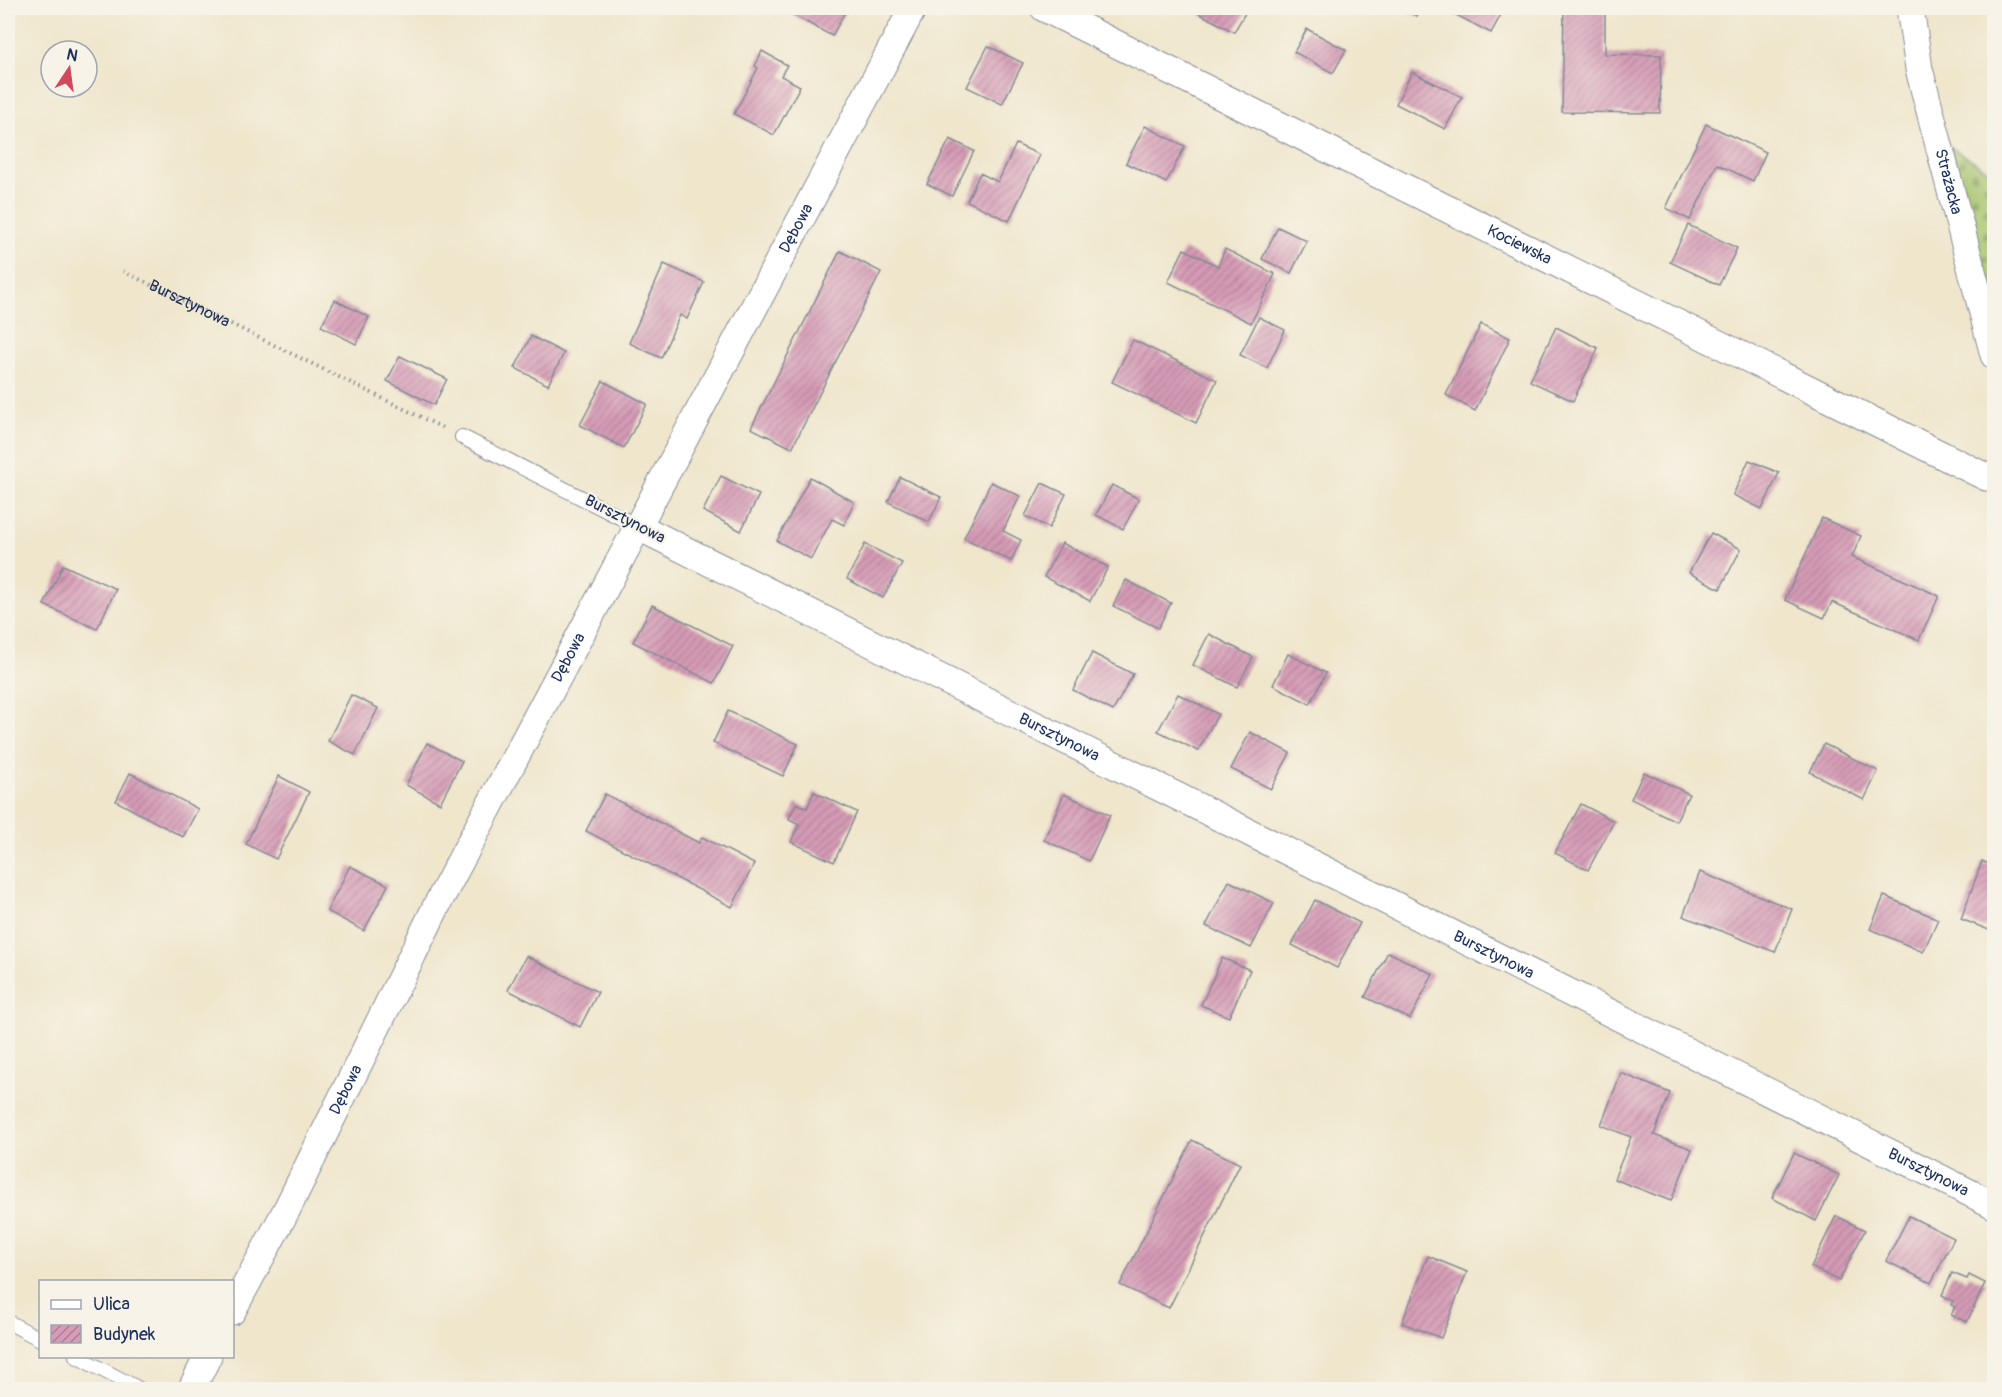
<svg xmlns="http://www.w3.org/2000/svg" width="2002" height="1397" viewBox="0 0 2002 1397" font-family="Pangolin,sans-serif">
  <defs>
    <pattern id="cemetery-stones" width="16" height="16" patternUnits="userSpaceOnUse" patternTransform="scale(1.5)"><rect width="16" height="16" fill="#a4c36b"/><path d="M2 7V4a2 2 0 0 1 4 0v3zM10 15v-3a2 2 0 0 1 4 0v3z" fill="#859f5b"/></pattern>
    <pattern id="building-hatch" width="6" height="6" patternUnits="userSpaceOnUse" patternTransform="scale(1.5)"><rect width="6" height="6" fill="#d69bb6"/><path d="M-1 1l2-2M0 6l6-6M5 7l2-2" fill="none" stroke="#ad7f97"/></pattern>
  </defs>
  <rect width="100%" height="100%" fill="#f7f3e8"/>
  <filter id="ink" filterUnits="userSpaceOnUse"><feTurbulence type="fractalNoise" baseFrequency=".0167" numOctaves="2"/><feDisplacementMap in="SourceGraphic" scale="12" xChannelSelector="R" yChannelSelector="G"/><feConvolveMatrix kernelMatrix="1 2 1 2 8 2 1 2 1" color-interpolation-filters="sRGB"/></filter>
  <filter id="wash" filterUnits="userSpaceOnUse"><feTurbulence type="fractalNoise" baseFrequency=".008" numOctaves="4" result="noise"/><feDisplacementMap in="SourceGraphic" scale="24" xChannelSelector="R" yChannelSelector="G"/><feGaussianBlur stdDeviation="1.35" result="paint"/><feColorMatrix in="noise" values="0 0 0 0 0 0 0 0 0 0 0 0 0 0 0 0 0 1.4 0 .05"/><feComposite in="paint" operator="in"/></filter>
  <g filter="url(#wash)">
    <rect width="100%" height="100%" fill="#efe6cc"/>
    <path fill="url(#cemetery-stones)" stroke="#607964" stroke-width="1.5" d="M 1949,146 L 1994,174 L 1994,335 Z"/>
    <g id="blocks">
      <g fill="url(#building-hatch)">
        <path d="M 794,8 L 847,8 L 832,36 L 791,14 Z"/>
        <path d="M 1189,8 L 1248,8 L 1234,32 Z"/>
        <path d="M 1399,8 L 1422,8 L 1417,16 Z"/>
        <path d="M 1459,8 L 1496,8 L 1503,11 L 1491,33 L 1456,15 Z"/>
        <path d="M 1564,8 L 1605,9 L 1605,54 L 1661,55 L 1660,113 L 1562,112 Z"/>
        <path d="M 1307,29 L 1346,50 L 1333,73 L 1294,52 Z"/>
        <path d="M 988,46 L 1023,63 L 1002,104 L 967,87 Z"/>
        <path d="M 762,51 L 787,65 L 781,76 L 800,86 L 774,135 L 734,114 L 758,68 L 755,66 Z"/>
        <path d="M 1412,72 L 1462,97 L 1445,129 L 1396,104 Z"/>
        <path d="M 1706,124 L 1766,152 L 1753,181 L 1717,164 L 1690,220 L 1666,208 Z"/>
        <path d="M 1145,126 L 1185,146 L 1166,183 L 1126,163 Z"/>
        <path d="M 950,139 L 974,151 L 952,196 L 927,184 Z"/>
        <path d="M 1016,144 L 1040,155 L 1009,221 L 967,201 L 980,173 L 998,182 Z"/>
        <path d="M 1688,225 L 1737,248 L 1719,285 L 1670,262 Z"/>
        <path d="M 1278,227 L 1307,241 L 1291,273 L 1262,259 Z"/>
        <path d="M 1184,249 L 1218,266 L 1225,249 L 1275,274 L 1251,323 L 1168,282 Z"/>
        <path d="M 840,251 L 881,272 L 792,448 L 751,428 Z"/>
        <path d="M 664,264 L 704,282 L 687,319 L 680,315 L 661,358 L 629,343 Z"/>
        <path d="M 335,300 L 369,317 L 356,344 L 321,326 Z"/>
        <path d="M 1259,317 L 1285,330 L 1267,368 L 1240,355 Z"/>
        <path d="M 1481,324 L 1510,338 L 1475,411 L 1446,395 Z"/>
        <path d="M 1556,327 L 1598,348 L 1573,401 L 1530,381 Z"/>
        <path d="M 531,336 L 564,353 L 548,385 L 515,368 Z"/>
        <path d="M 1133,340 L 1217,380 L 1196,423 L 1112,382 Z"/>
        <path d="M 400,356 L 447,379 L 434,405 L 387,381 Z"/>
        <path d="M 603,381 L 647,404 L 624,448 L 580,425 Z"/>
        <path d="M 1749,460 L 1779,473 L 1762,509 L 1733,495 Z"/>
        <path d="M 721,476 L 759,495 L 741,531 L 703,511 Z"/>
        <path d="M 810,477 L 854,502 L 844,525 L 832,519 L 811,559 L 777,541 Z"/>
        <path d="M 900,477 L 941,497 L 929,522 L 888,502 Z"/>
        <path d="M 991,482 L 1020,496 L 1003,531 L 1021,540 L 1011,561 L 964,538 Z"/>
        <path d="M 1042,483 L 1066,494 L 1049,528 L 1025,516 Z"/>
        <path d="M 1112,485 L 1139,499 L 1123,529 L 1096,515 Z"/>
        <path d="M 1822,518 L 1861,536 L 1852,557 L 1939,596 L 1919,640 L 1832,602 L 1824,618 L 1785,600 Z"/>
        <path d="M 1711,533 L 1741,549 L 1720,589 L 1689,573 Z"/>
        <path d="M 1062,543 L 1108,567 L 1090,601 L 1044,577 Z"/>
        <path d="M 865,544 L 902,563 L 883,598 L 847,579 Z"/>
        <path d="M 63,565 L 116,589 L 97,629 L 44,605 Z"/>
        <path d="M 1126,580 L 1171,603 L 1158,628 L 1113,606 Z"/>
        <path d="M 652,605 L 733,646 L 714,683 L 633,642 Z"/>
        <path d="M 1209,634 L 1253,657 L 1237,687 L 1193,665 Z"/>
        <path d="M 1092,653 L 1133,674 L 1113,711 L 1073,690 Z"/>
        <path d="M 1288,654 L 1326,673 L 1310,704 L 1273,685 Z"/>
        <path d="M 1178,694 L 1218,714 L 1198,751 L 1158,731 Z"/>
        <path d="M 351,695 L 378,708 L 355,755 L 328,741 Z"/>
        <path d="M 728,711 L 798,744 L 783,776 L 713,743 Z"/>
        <path d="M 1250,732 L 1290,753 L 1271,789 L 1231,769 Z"/>
        <path d="M 427,743 L 462,761 L 440,803 L 406,785 Z"/>
        <path d="M 1824,744 L 1878,771 L 1864,800 L 1810,772 Z"/>
        <path d="M 1644,772 L 1689,794 L 1676,821 L 1631,799 Z"/>
        <path d="M 130,773 L 198,809 L 183,837 L 116,801 Z"/>
        <path d="M 279,776 L 309,792 L 276,859 L 246,844 Z"/>
        <path d="M 814,792 L 857,812 L 834,862 L 791,842 L 799,824 L 789,819 L 796,803 L 807,808 Z"/>
        <path d="M 605,794 L 699,843 L 702,837 L 754,864 L 732,907 L 586,831 Z"/>
        <path d="M 1064,794 L 1110,815 L 1089,861 L 1044,840 Z"/>
        <path d="M 1581,804 L 1614,821 L 1588,870 L 1555,853 Z"/>
        <path d="M 1982,861 L 1994,866 L 1994,932 L 1961,919 Z"/>
        <path d="M 350,866 L 388,885 L 364,931 L 327,911 Z"/>
        <path d="M 1700,872 L 1792,909 L 1775,952 L 1683,916 Z"/>
        <path d="M 1229,881 L 1274,903 L 1251,948 L 1206,926 Z"/>
        <path d="M 1884,896 L 1938,919 L 1923,952 L 1870,929 Z"/>
        <path d="M 1315,900 L 1360,923 L 1337,968 L 1292,945 Z"/>
        <path d="M 1388,952 L 1433,974 L 1410,1019 L 1365,997 Z"/>
        <path d="M 526,956 L 598,992 L 580,1027 L 508,990 Z"/>
        <path d="M 1222,958 L 1250,970 L 1229,1017 L 1201,1005 Z"/>
        <path d="M 1621,1073 L 1670,1093 L 1654,1135 L 1692,1149 L 1671,1201 L 1614,1179 L 1631,1137 L 1601,1125 Z"/>
        <path d="M 1192,1140 L 1240,1164 L 1169,1308 L 1120,1285 Z"/>
        <path d="M 1794,1153 L 1839,1175 L 1816,1221 L 1772,1198 Z"/>
        <path d="M 1836,1216 L 1865,1230 L 1839,1281 L 1811,1267 Z"/>
        <path d="M 1909,1216 L 1954,1238 L 1931,1283 L 1886,1261 Z"/>
        <path d="M 1428,1256 L 1467,1272 L 1441,1338 L 1402,1323 Z"/>
        <path d="M 1952,1273 L 1967,1279 L 1969,1275 L 1985,1283 L 1967,1322 L 1951,1315 L 1955,1307 L 1951,1305 L 1953,1301 L 1942,1295 Z"/>
      </g>
    </g>
  </g>
  <g filter="url(#ink)">
    <use href="#blocks" fill-opacity="0" stroke="#858a95" stroke-width="1.5"/>
    <g fill="none" stroke-linecap="round" stroke-linejoin="round">
      <g stroke="#858a95" stroke-width="16">
        <g id="service">
          <path d="M 462,437 L 637,526"/>
          <path d="M 8,1322 L 40,1339"/>
          <path d="M 76,1356 L 141,1390"/>
        </g>
      </g>
      <g stroke="#858a95" stroke-width="29">
        <g id="minor">
          <path id="s2" d="M 1044,8 L 1986,477 L 1994,476"/>
          <path id="s3" d="M 1910,8 L 1919,69 L 1994,355"/>
          <path id="s4" d="M 637,526 L 1994,1205"/>
          <path id="s5" d="M 232,1311 L 287,1209 L 438,903 L 913,8"/>
          <path d="M 191,1390 L 208,1356"/>
        </g>
      </g>
      <path stroke="#858a95" stroke-width="4" stroke-dasharray="1.5 4.5" stroke-linecap="butt" id="s1" d="M 123,271 L 443,428"/>
      <use href="#service" stroke="#fff" stroke-width="14"/>
      <use href="#minor" stroke="#fff" stroke-width="27"/>
    </g>
  </g>
  <g text-anchor="middle" dominant-baseline="central" stroke-width="4.5" stroke-linejoin="round" paint-order="stroke">
    <g font-size="16" fill="#1b2f5e" stroke="#f7f3e8">
      <text stroke="none"><textPath href="#s3" startOffset="178">Strażacka</textPath></text>
      <text stroke="none"><textPath href="#s5" startOffset="1221">Dębowa</textPath></text>
      <text stroke="none"><textPath href="#s2" startOffset="531">Kociewska</textPath></text>
      <text stroke="none"><textPath href="#s1" startOffset="74">Bursztynowa</textPath></text>
      <text transform="translate(625 519) rotate(27)">Bursztynowa</text>
      <text stroke="none"><textPath href="#s5" startOffset="735">Dębowa</textPath></text>
      <text stroke="none"><textPath href="#s4" startOffset="472">Bursztynowa</textPath></text>
      <text stroke="none"><textPath href="#s4" startOffset="958">Bursztynowa</textPath></text>
      <text stroke="none"><textPath href="#s5" startOffset="249">Dębowa</textPath></text>
      <text stroke="none"><textPath href="#s4" startOffset="1444">Bursztynowa</textPath></text>
    </g>
  </g>
  <rect width="2002" height="1397" fill="none" stroke="#f7f3e8" stroke-width="30"/>
  <rect x="39" y="1280" width="195" height="78" fill="#f7f3e8" stroke="#9fa5b1" stroke-width="1.5"/>
  <rect x="51" y="1300" width="30" height="9" fill="#ffffff" stroke="#9fa5b1" stroke-width="1.5"/>
  <text x="93" y="1310" font-size="18" fill="#1b2f5e">Ulica</text>
  <rect x="51" y="1325" width="30" height="18" fill="url(#building-hatch)" stroke="#9fa5b1" stroke-width="1.5"/>
  <text x="93" y="1340" font-size="18" fill="#1b2f5e">Budynek</text>
  <g transform="translate(69 69) rotate(13)"><circle r="28" fill="#f7f3e8" stroke="#9fa5b1" stroke-width="1.5"/>
  <path d="M0-4.5L10 22L0 15L-10 22Z" fill="#d1495b"/>
  <text y="-9" font-size="16" font-weight="bold" text-anchor="middle" fill="#1b2f5e">N</text>
  </g>
</svg>
